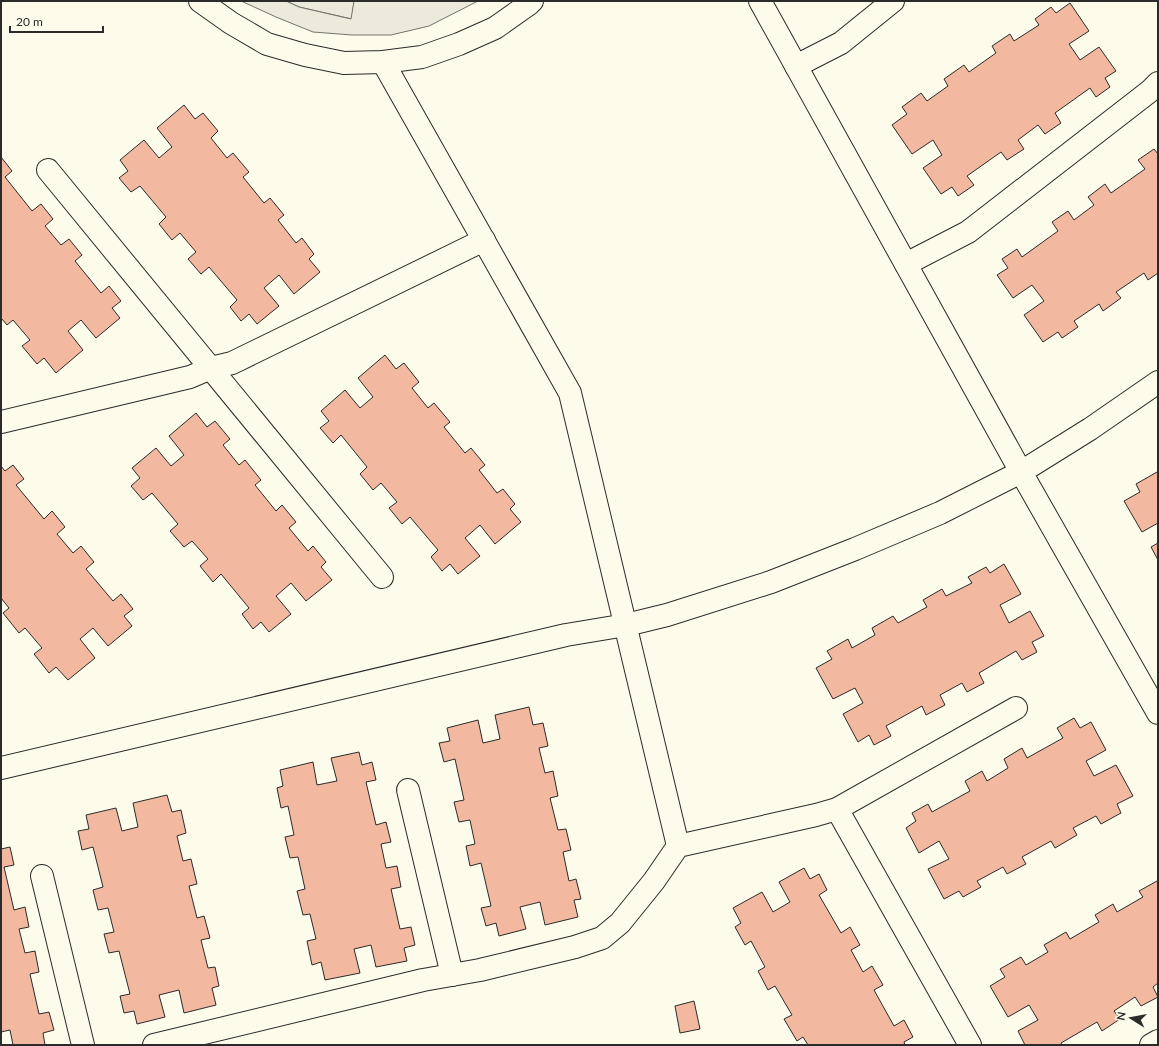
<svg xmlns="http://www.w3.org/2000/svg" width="1159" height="1046" viewBox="0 0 1159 1046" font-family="Lato,sans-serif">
  <rect width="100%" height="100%" fill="#fdfbea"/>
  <path fill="#ecebdb" stroke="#74746e" d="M 286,1 L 354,1 L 352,19 L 299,7 Z"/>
  <path fill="#eceadb" stroke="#74746e" d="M 241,1 L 286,1 L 299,7 L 351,19 L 354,1 L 478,1 L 429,26 L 391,35 L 352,35 L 313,32 L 276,17 Z"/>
  <g fill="#f2b8a0" stroke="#2b2b2b">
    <path d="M 1070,3 L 1089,31 L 1069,44 L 1080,60 L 1099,47 L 1116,71 L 1105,78 L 1110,87 L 1096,97 L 1090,88 L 1055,113 L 1061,123 L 1045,134 L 1038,125 L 1018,140 L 1024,149 L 1007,160 L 1001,152 L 967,176 L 974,185 L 958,196 L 952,187 L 941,194 L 923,168 L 942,155 L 933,140 L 912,154 L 892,125 L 907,114 L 902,107 L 921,93 L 927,101 L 948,86 L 944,79 L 964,65 L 969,72 L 996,53 L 992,46 L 1010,34 L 1014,41 L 1039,25 L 1035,19 L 1051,7 L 1056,13 Z"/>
    <path d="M 184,105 L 195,119 L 203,113 L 218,131 L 211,138 L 227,158 L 233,153 L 249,172 L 243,177 L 264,203 L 270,198 L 284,215 L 278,220 L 296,243 L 302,238 L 314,254 L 309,259 L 320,272 L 294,294 L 279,275 L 264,288 L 279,306 L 257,324 L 249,314 L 241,321 L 230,307 L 237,300 L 209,267 L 201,274 L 188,259 L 196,252 L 180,233 L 172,240 L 159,224 L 166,217 L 140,186 L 131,192 L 119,178 L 128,171 L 120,160 L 144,140 L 159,158 L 172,147 L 157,128 Z"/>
    <path d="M 1154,149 L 1158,154 L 1158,273 L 1148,280 L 1144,273 L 1116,292 L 1121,298 L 1103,311 L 1099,304 L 1074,321 L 1078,327 L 1062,338 L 1058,332 L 1043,342 L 1024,315 L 1044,301 L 1032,285 L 1013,298 L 997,275 L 1008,268 L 1002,259 L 1017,249 L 1022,257 L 1058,231 L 1052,222 L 1068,211 L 1074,220 L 1094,205 L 1088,197 L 1105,184 L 1111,193 L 1145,169 L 1138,160 Z"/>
    <path d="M 1,157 L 12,171 L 5,177 L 32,211 L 41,204 L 53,219 L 45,226 L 61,245 L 69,239 L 82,255 L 75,261 L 101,293 L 109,286 L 121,301 L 112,308 L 120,318 L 96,338 L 81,320 L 68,331 L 83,350 L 56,373 L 44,358 L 37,364 L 22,346 L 30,340 L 13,320 L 7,325 L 1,318 Z"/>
    <path d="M 385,355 L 396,369 L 404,363 L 419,382 L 412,388 L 428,408 L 434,403 L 450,422 L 444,427 L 465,453 L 471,448 L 485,465 L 479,470 L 497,493 L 503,489 L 515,504 L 510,509 L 521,522 L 495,544 L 480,525 L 465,538 L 480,556 L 458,574 L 450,564 L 442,571 L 431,557 L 438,550 L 410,517 L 402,524 L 389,508 L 397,502 L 381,483 L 373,490 L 360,474 L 367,467 L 341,435 L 333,443 L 320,428 L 329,421 L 321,411 L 345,390 L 360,408 L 373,397 L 358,378 Z"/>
    <path d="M 196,413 L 207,427 L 215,421 L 230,439 L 223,445 L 239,465 L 245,460 L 261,480 L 255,485 L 276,511 L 282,505 L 296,522 L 289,528 L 308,551 L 313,546 L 326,562 L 321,567 L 332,580 L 306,601 L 291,583 L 276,596 L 291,614 L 269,632 L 261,622 L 253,629 L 242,614 L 249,608 L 221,574 L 213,582 L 200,566 L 208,559 L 192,541 L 184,547 L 170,531 L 178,524 L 152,493 L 143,500 L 131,486 L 140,478 L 132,468 L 156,448 L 171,466 L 184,455 L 169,436 Z"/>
    <path d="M 13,465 L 24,479 L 16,485 L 44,519 L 52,511 L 65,527 L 57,534 L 73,553 L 81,546 L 94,562 L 86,569 L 113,601 L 121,594 L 133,609 L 124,616 L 132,626 L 108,646 L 93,628 L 80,639 L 95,658 L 68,680 L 56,667 L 49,673 L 34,654 L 42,648 L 25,628 L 19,633 L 3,613 L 9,608 L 1,598 L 1,466 L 5,471 Z"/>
    <path d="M 1157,472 L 1158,475 L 1158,523 L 1142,532 L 1124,501 L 1140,492 L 1136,484 Z"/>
    <path d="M 1158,543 L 1158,560 L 1151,547 Z"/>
    <path d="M 1004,564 L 1021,594 L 1000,605 L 1009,623 L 1030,611 L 1044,636 L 1032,642 L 1037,652 L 1022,660 L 1016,651 L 979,673 L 984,683 L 967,692 L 962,683 L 940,695 L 945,705 L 926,715 L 922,706 L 886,726 L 891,736 L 874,745 L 869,735 L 858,742 L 843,714 L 863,703 L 855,688 L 833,699 L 816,668 L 832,659 L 827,651 L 848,639 L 852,648 L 875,635 L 872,628 L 893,616 L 898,623 L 927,607 L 923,600 L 942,589 L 946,596 L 972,583 L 968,577 L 986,567 L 990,573 Z"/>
    <path d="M 529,707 L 533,725 L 543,723 L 548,746 L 539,748 L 545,773 L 553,771 L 558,796 L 550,798 L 558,830 L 566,829 L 571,850 L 563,852 L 569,881 L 576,879 L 581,899 L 574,900 L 578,917 L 545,925 L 540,902 L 520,907 L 526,929 L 499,936 L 496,923 L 486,926 L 481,908 L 491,906 L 481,863 L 470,866 L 466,846 L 475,844 L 470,820 L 459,822 L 454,802 L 464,800 L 455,759 L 444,762 L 439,743 L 450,741 L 447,728 L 478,720 L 483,743 L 500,739 L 495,715 Z"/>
    <path d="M 1074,718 L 1080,728 L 1091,722 L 1106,750 L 1086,761 L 1094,776 L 1116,765 L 1133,796 L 1117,804 L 1121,813 L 1101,824 L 1096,816 L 1073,828 L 1077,835 L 1055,848 L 1051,841 L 1022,857 L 1026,864 L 1007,874 L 1003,867 L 977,881 L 981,887 L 963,897 L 959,891 L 944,899 L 928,869 L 949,859 L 939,841 L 919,853 L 906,828 L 916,821 L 912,813 L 928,804 L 932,812 L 970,791 L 965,781 L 982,771 L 987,781 L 1008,768 L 1004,759 L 1022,748 L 1027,758 L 1063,738 L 1057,728 Z"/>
    <path d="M 359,752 L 362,765 L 372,762 L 376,780 L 366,782 L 376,825 L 386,822 L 391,842 L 381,844 L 386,868 L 397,866 L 401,887 L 391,889 L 400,929 L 411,927 L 415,945 L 404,948 L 407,961 L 376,967 L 371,945 L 354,949 L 360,973 L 325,980 L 321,962 L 312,965 L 307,941 L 316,939 L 310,914 L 303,915 L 297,891 L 305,889 L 298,857 L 290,858 L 285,837 L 294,835 L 288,806 L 281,808 L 277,788 L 283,786 L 280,770 L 313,762 L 317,785 L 337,781 L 331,758 Z"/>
    <path d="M 167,795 L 172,812 L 181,810 L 186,833 L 177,836 L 183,861 L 191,859 L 197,884 L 189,886 L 197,918 L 204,916 L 210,938 L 201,940 L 208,968 L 215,967 L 219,986 L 212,988 L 216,1005 L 184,1013 L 179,990 L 159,995 L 165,1017 L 137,1024 L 134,1011 L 124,1013 L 120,996 L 130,994 L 119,951 L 109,953 L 104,934 L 114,932 L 108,908 L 98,910 L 93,890 L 103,887 L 93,847 L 82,850 L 78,831 L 89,829 L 86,815 L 116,808 L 122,831 L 138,827 L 133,803 Z"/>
    <path d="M 10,847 L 14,865 L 4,867 L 14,910 L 25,907 L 29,927 L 19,929 L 25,953 L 35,951 L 39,972 L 30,974 L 39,1014 L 49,1012 L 54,1030 L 43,1033 L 45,1045 L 13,1045 L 10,1030 L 1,1032 L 1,849 Z"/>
    <path d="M 804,868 L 810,879 L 819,874 L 827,890 L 819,895 L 841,933 L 850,927 L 860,945 L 851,950 L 863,972 L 872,966 L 883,985 L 874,990 L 894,1026 L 904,1020 L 913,1037 L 904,1042 L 905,1045 L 808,1045 L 803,1037 L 797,1041 L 784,1019 L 792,1015 L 775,986 L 768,990 L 758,971 L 765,967 L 751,941 L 745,945 L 735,927 L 741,923 L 733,908 L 762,892 L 773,912 L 790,902 L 779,882 Z"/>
    <path d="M 1157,881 L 1158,883 L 1158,983 L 1153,987 L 1158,997 L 1141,1006 L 1135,997 L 1114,1011 L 1120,1019 L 1102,1031 L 1097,1022 L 1061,1043 L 1062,1045 L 1025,1045 L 1018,1031 L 1038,1020 L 1029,1005 L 1008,1017 L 990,986 L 1005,977 L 1000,969 L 1021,957 L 1026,965 L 1048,952 L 1044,945 L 1066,932 L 1070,939 L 1099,922 L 1095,915 L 1113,904 L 1117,912 L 1143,897 L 1139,891 Z"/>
    <path d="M 694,1001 L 700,1029 L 680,1033 L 675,1006 Z"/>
  </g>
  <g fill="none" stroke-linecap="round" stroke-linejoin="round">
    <g stroke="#2b2b2b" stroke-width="24">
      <g id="street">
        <path d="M 200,1 L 231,23 L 267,44 L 305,55 L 344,63 L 383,62 L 422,57 L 459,44 L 495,28 L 529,4 L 532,1"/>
        <path d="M 760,1 L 1021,472 L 1158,713"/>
        <path d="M 383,62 L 570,393 L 678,846"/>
        <path d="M 796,66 L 841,43 L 893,1"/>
        <path d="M 48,170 L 382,577"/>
        <path d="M 906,264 L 968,232 L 1150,91 L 1158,83"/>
        <path d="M 1,422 L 190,377 L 211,368 L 232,363 L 484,240"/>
        <path d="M 1,768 L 566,635 L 626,625 L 667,615 L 771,582 L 855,549 L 940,513 L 1021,472 L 1090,429 L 1158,382"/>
        <path d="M 408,790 L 452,975"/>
        <path d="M 837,809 L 970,1045"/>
        <path d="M 42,876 L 83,1045"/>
        <path d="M 154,1045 L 423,980 L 480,970 L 575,947 L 602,938 L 620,923 L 654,881 L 678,846 L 816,815 L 837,809 L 1016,708"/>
        <path d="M 1151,1045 L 1158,1041"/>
      </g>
    </g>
    <use href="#street" stroke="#fdfbea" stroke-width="22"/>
  </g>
  <rect width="1159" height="1046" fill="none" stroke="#2b2b2b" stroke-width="4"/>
  <g transform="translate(1131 1018) rotate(281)" stroke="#fdfbea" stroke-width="3" paint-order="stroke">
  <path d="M0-3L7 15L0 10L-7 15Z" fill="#2b2b2b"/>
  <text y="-6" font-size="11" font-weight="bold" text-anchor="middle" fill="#2b2b2b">N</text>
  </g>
  <path d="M10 26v6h93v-6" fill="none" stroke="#2b2b2b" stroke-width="2"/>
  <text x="16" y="26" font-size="12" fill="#2b2b2b" stroke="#fdfbea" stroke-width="3" paint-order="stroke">20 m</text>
</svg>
